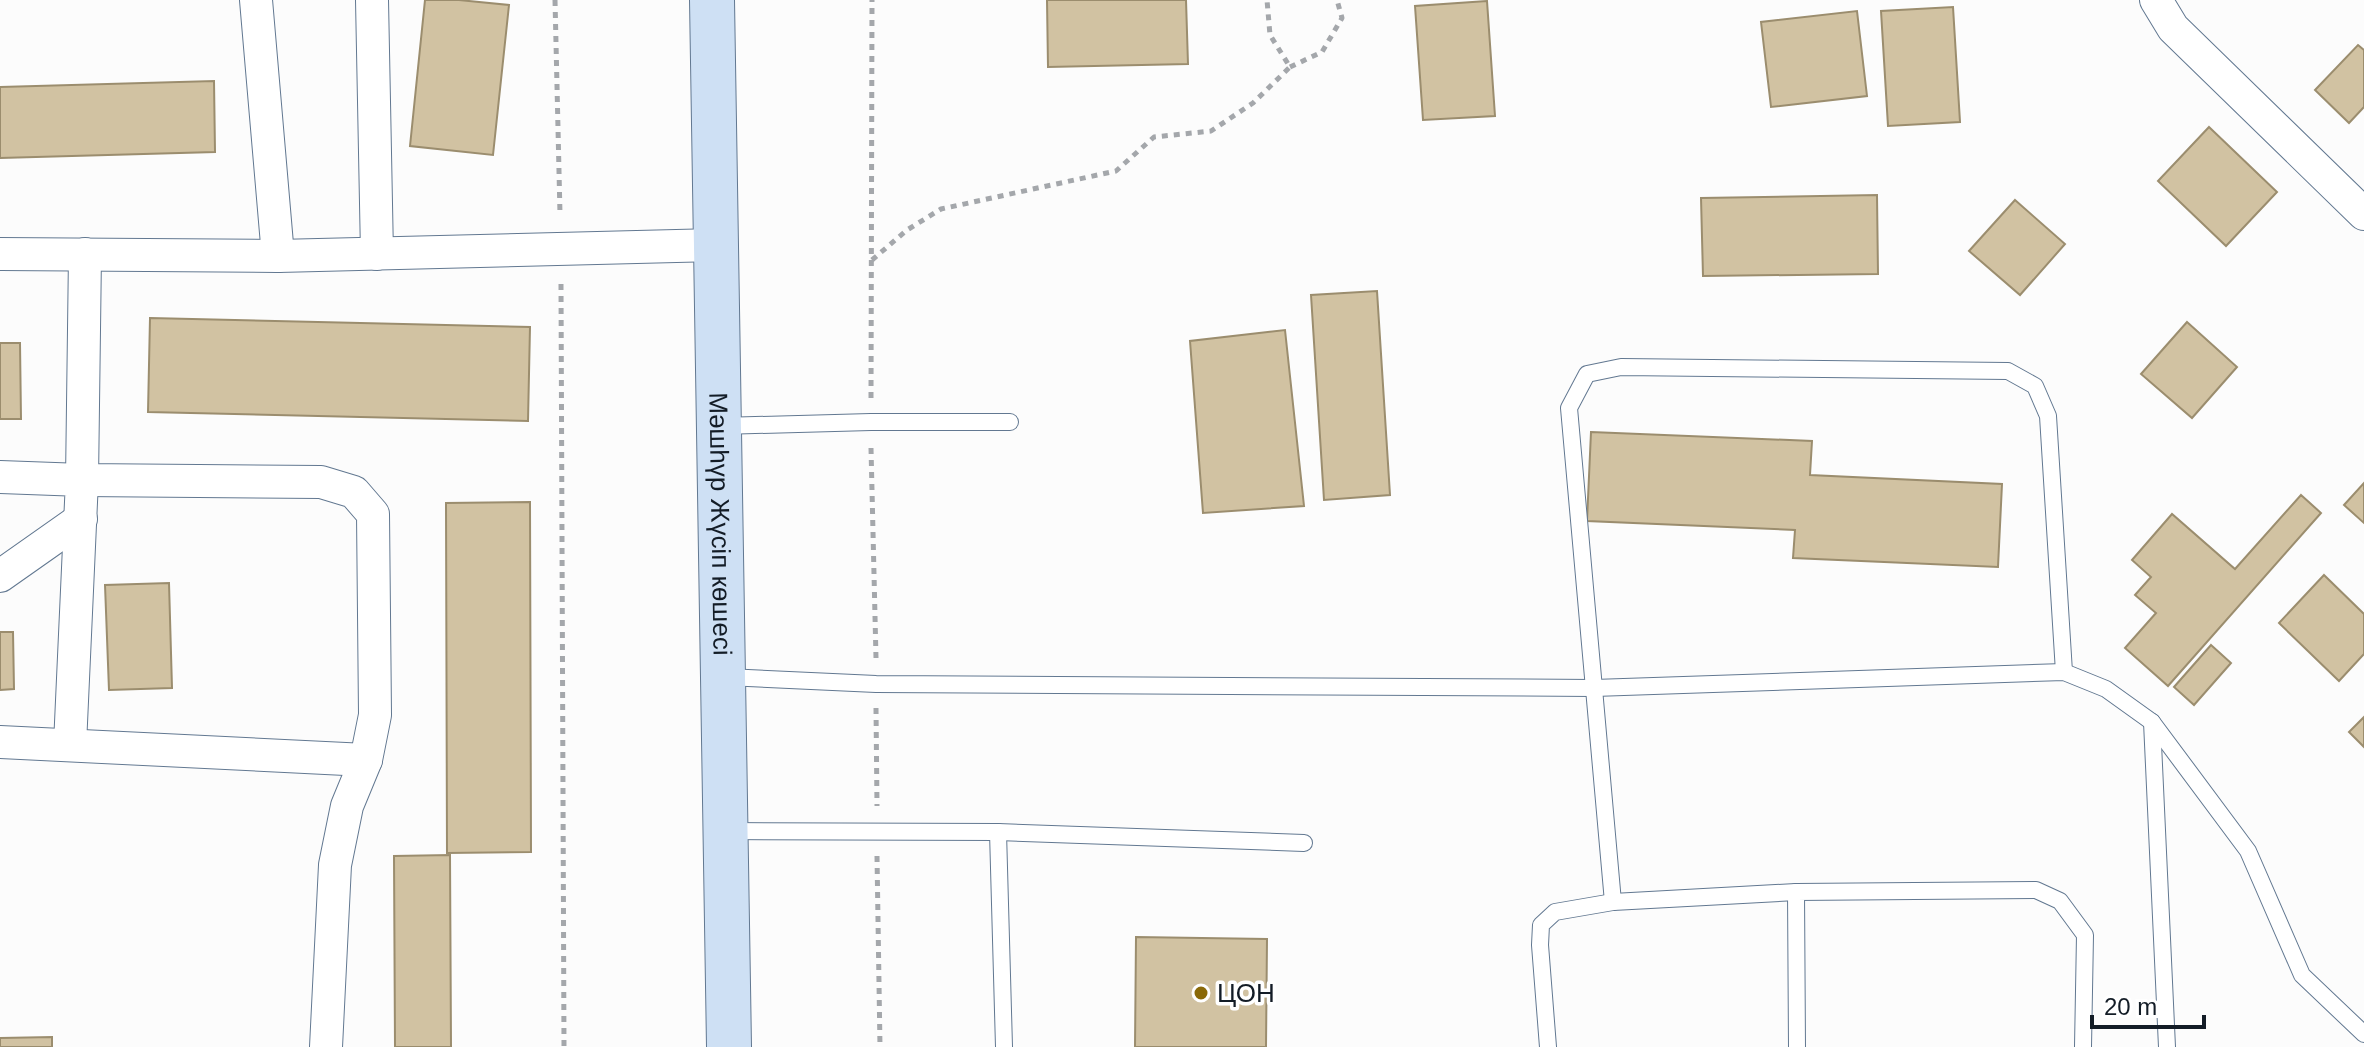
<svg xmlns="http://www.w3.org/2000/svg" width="2364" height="1047" viewBox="0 0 2364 1047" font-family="Arial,sans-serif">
  <rect width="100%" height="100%" fill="#fcfcfc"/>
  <g fill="#d1c2a2" stroke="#9b8d6e" stroke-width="2">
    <path d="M 425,0 L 459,0 L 509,5 L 493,155 L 410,146 Z"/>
    <path d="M 1047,0 L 1186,0 L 1188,64 L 1048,67 Z"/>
    <path d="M 1487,1 L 1495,116 L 1423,120 L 1415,6 Z"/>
    <path d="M 1953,7 L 1960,122 L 1888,126 L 1881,11 Z"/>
    <path d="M 1857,11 L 1867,96 L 1771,107 L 1761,22 Z"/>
    <path d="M 2358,45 L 2364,50 L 2364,107 L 2349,123 L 2315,90 Z"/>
    <path d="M 214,81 L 215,152 L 0,158 L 0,87 Z"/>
    <path d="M 2209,127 L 2277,192 L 2226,246 L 2158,181 Z"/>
    <path d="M 1877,195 L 1878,274 L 1703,276 L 1701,198 Z"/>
    <path d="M 2015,200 L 2065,244 L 2020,295 L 1969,251 Z"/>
    <path d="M 1377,291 L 1390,495 L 1324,500 L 1311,295 Z"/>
    <path d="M 150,318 L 530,327 L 528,421 L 148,412 Z"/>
    <path d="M 2187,322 L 2237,367 L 2192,418 L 2141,374 Z"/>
    <path d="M 1285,330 L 1304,506 L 1203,513 L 1190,341 Z"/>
    <path d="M 0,343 L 20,343 L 21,419 L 0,419 Z"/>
    <path d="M 1591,432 L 1812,441 L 1810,475 L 2002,484 L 1998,567 L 1793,558 L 1795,530 L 1587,521 Z"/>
    <path d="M 2364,483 L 2364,523 L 2344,505 Z"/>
    <path d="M 2301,495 L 2321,513 L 2168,686 L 2125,648 L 2156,613 L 2135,595 L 2151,577 L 2132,560 L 2172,514 L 2235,569 Z"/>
    <path d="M 530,502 L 531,852 L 447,853 L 446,503 Z"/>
    <path d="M 2324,575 L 2364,614 L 2364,654 L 2339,681 L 2279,623 Z"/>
    <path d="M 169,583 L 172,688 L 109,690 L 105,585 Z"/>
    <path d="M 0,632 L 13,632 L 14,689 L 0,690 Z"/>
    <path d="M 2211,645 L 2231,663 L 2194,705 L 2174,687 Z"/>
    <path d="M 2364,717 L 2364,747 L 2349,732 Z"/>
    <path d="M 450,855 L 451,1047 L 395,1047 L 394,856 Z"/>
    <path d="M 1136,937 L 1267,939 L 1266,1047 L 1135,1047 Z"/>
    <path d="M 52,1037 L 52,1047 L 0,1047 L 0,1038 Z"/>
  </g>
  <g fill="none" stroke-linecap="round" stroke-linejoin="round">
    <g stroke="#627891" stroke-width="18">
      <g id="service">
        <path d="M 720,426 L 871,422 L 1010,422"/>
        <path d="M 726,677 L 876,684 L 1594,688 L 2064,672 L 2106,689 L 2152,722 L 2248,851 L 2302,975 L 2364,1034"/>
        <path d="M 2152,722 L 2167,1047"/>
        <path d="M 726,831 L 998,832 L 1004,1047"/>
        <path d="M 998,832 L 1304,843"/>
        <path d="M 1613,902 L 1569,408 L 1587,374 L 1621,367 L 2008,371 L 2035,386 L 2048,416 L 2064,672"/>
        <path d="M 1548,1047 L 1540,945 L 1541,925 L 1555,912 L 1613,902 L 1796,892"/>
        <path d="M 1797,1047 L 1796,892 L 2036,890 L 2060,901 L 2085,935 L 2083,1047"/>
      </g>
    </g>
    <g stroke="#627891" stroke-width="34">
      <g id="minor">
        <path d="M 256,0 L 278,256"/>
        <path d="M 372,0 L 377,254"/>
        <path d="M 2156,0 L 2173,28 L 2364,214"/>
        <path d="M 0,254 L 278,256 L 716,245"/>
        <path d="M 85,254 L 82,480 L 321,482 L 354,492 L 373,514 L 375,715 L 366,760 L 347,806 L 335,865 L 326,1047"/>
        <path d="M 0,477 L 82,480 L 70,745"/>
        <path d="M 0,576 L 81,519"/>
        <path d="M 0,742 L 366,760"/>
      </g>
    </g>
    <g stroke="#627891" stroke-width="46">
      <g id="secondary">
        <path id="s1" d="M 712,0 L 729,1047"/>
      </g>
    </g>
    <g stroke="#a4a7ab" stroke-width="5" stroke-dasharray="6 6" stroke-linecap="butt">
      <path d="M 555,0 L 560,214"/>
      <path d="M 1290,67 L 1322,52 L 1342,18 L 1337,0"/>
      <path d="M 872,260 L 907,230 L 941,209 L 1116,171 L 1154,137 L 1211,131 L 1253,103 L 1290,67 L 1270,35 L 1267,0"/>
      <path d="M 561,284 L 564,1047"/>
      <path d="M 871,398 L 872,0"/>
      <path d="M 871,448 L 876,658"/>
      <path d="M 876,708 L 877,806"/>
      <path d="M 877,856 L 880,1047"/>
    </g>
    <use href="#service" stroke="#fff" stroke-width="16"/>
    <use href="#minor" stroke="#fff" stroke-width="32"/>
    <use href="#secondary" stroke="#cee0f4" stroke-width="44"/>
  </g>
  <circle fill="#8a6908" stroke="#fff" stroke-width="3" cx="1201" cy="993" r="8"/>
  <g text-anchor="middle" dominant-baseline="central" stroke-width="7" stroke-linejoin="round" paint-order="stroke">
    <g font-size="26" fill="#131c26" stroke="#fff">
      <text stroke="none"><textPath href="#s1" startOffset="524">Мәшһүр Жүсіп көшесі</textPath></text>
    </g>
    <g font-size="26" fill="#131c26" stroke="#fff" text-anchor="start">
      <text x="1217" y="993">ЦОН</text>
    </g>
  </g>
  <path d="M2092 1015v12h112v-12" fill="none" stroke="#131c26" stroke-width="4"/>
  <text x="2104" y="1015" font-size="24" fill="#131c26" stroke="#ffffff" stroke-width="6" paint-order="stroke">20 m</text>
</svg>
